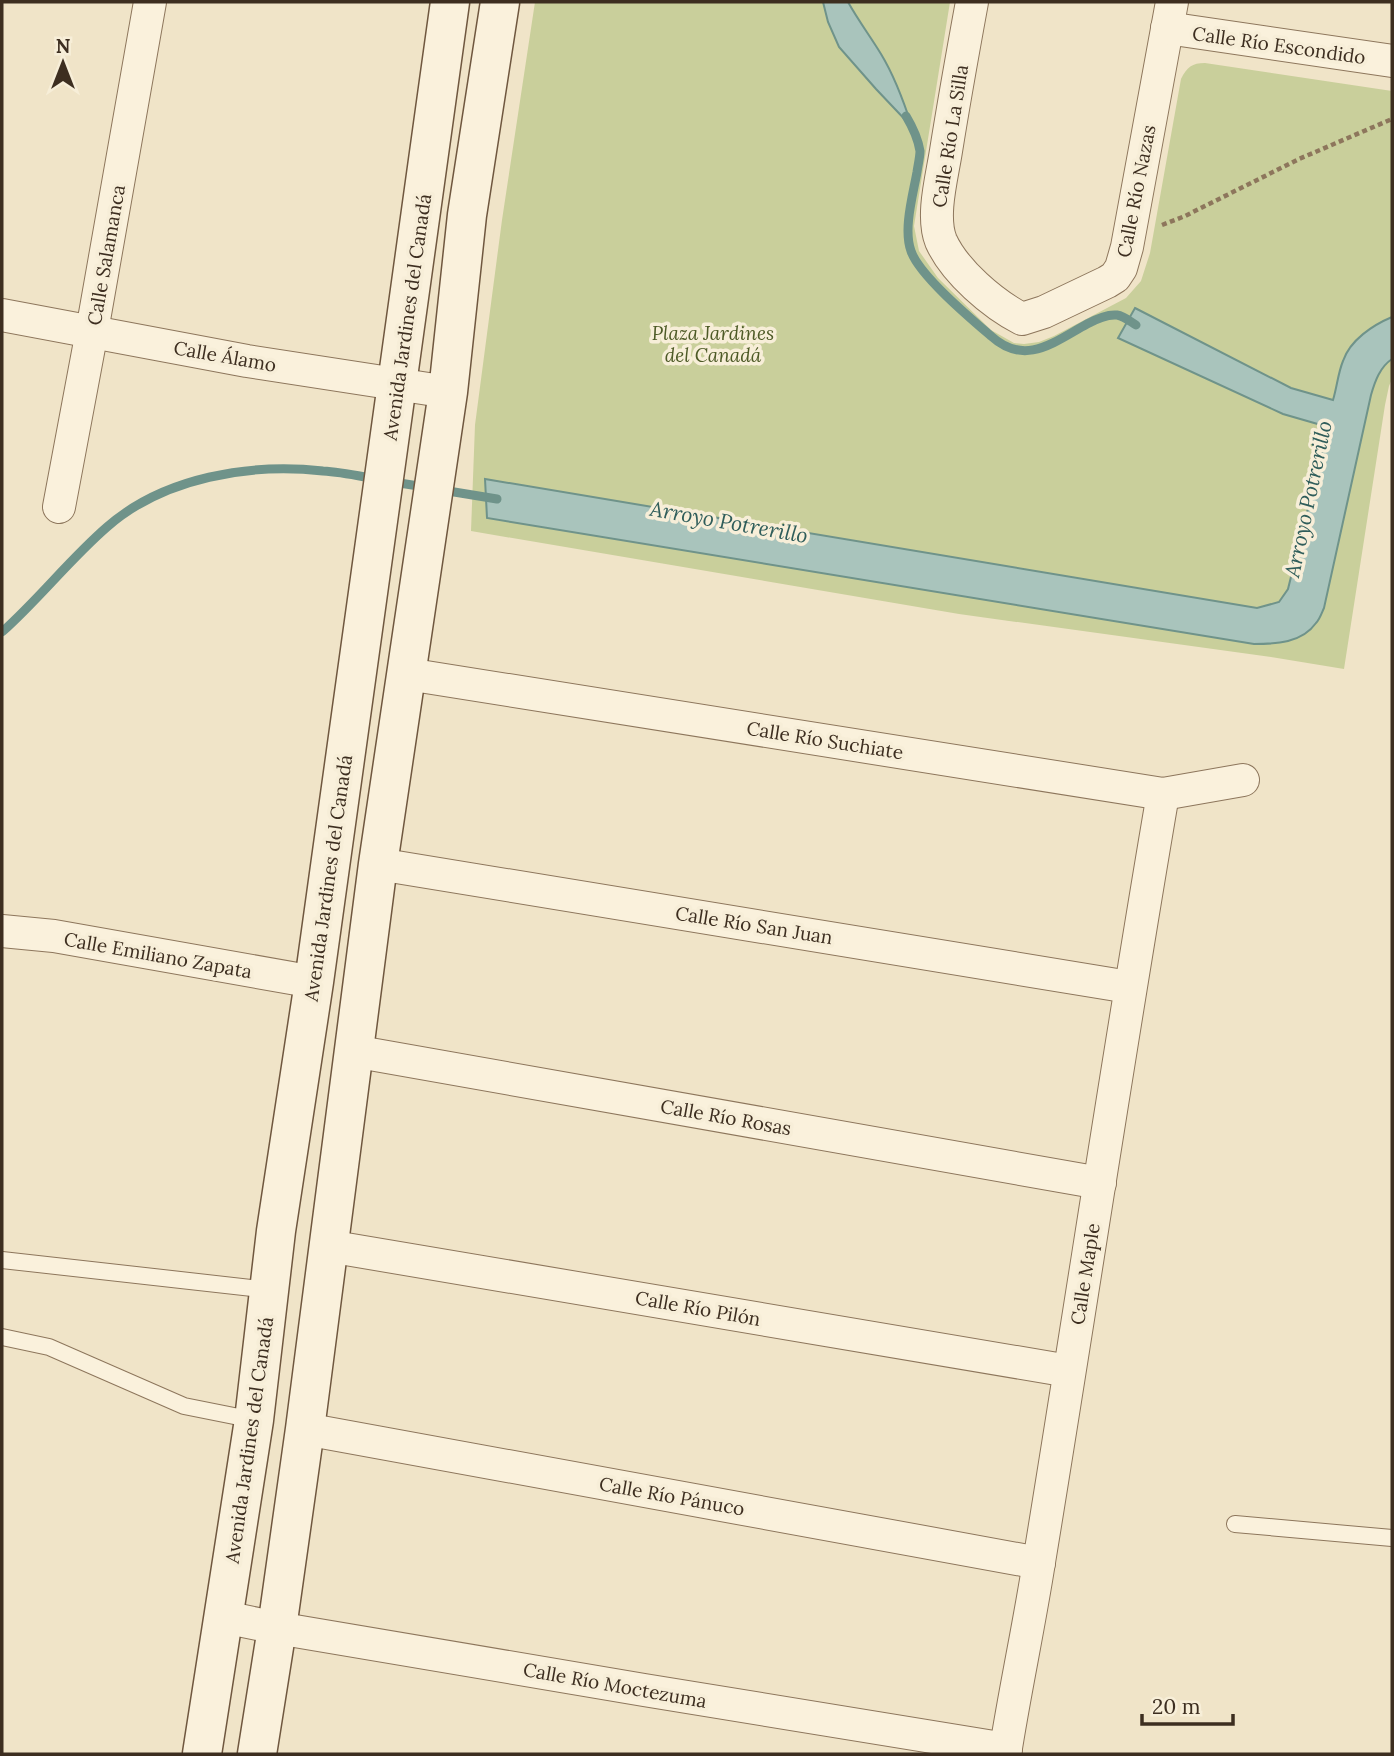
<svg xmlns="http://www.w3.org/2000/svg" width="1394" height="1756" viewBox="0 0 1394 1756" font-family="Lora,serif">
  <rect width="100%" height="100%" fill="#f0e4c8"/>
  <path fill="#c9cf9b" d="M 535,2 L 950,2 L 914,226 L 919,251 L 938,278 L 991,330 L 1014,343 L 1024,344 L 1039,342 L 1054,336 L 1126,298 L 1141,281 L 1150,253 L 1181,79 C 1187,67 1192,63 1205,63 L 1392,91 L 1392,379 L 1389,386 L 1385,405 L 1344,669 L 1271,657 L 959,614 L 471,531 L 475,425 L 502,220 Z"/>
  <g fill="#a9c4bc" stroke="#6f938a" stroke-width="2">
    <path d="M 823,2 L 848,2 C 858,20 870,36 881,54 C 895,77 904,102 912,127 L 876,89 L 839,47 L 828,22 Z"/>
    <path d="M 1135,308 L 1291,388 L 1333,400 C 1337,387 1338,373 1343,361 C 1350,340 1373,325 1392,317 L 1392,359 C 1380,367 1375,381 1371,395 L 1324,608 C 1322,612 1320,619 1316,623 C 1302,643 1276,644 1254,644 L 487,518 L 485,479 L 1257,608 L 1279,602 L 1288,589 L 1328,427 L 1283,414 L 1118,338 Z"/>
  </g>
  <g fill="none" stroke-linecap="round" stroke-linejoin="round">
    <g stroke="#6f938a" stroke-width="9">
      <path d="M 906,116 C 912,126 918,139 920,151 C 920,157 918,165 917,172 C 913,195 903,229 911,251 C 919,275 970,318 991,336 C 1025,367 1054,342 1087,324 C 1096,319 1107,314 1117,315 C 1124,316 1131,322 1136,325"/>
      <path d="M 393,482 L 425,487"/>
      <path d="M 442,490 L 497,499"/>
      <path d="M 2,632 C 39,599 70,559 107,527 C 164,477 250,463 323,471 C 341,472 359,476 376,479"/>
    </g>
    <g stroke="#8d765c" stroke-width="18">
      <g id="lane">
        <path d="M 2,1260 L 270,1290"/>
        <path d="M 2,1337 L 49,1347 L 184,1406 L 254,1420"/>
        <path d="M 1235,1524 L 1392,1538"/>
      </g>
    </g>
    <g stroke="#8d765c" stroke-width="34">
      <g id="street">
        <path d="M 972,2 C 963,51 954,101 946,151 C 942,177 931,216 941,241 C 955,272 993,304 1022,319 L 1044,312 L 1107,282 L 1115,277 L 1121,268 L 1127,247 L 1172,2"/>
        <path d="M 1167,28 L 1392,61"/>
        <path d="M 2,315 L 247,361 L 448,392"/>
        <path d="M 59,507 L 92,331 L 150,2"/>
        <path d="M 407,674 L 1163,794 L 1243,780"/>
        <path d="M 378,864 L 1129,987"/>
        <path d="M 2,931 L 54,936 L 314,982"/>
        <path d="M 353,1051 L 1100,1183"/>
        <path d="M 328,1246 L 1069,1371"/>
        <path d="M 305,1429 L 1039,1563"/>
        <path d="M 224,1617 L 277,1628 L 644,1690 L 1006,1749"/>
        <path d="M 1005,1754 C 1015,1690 1029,1626 1039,1562 C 1081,1306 1119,1050 1163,794"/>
      </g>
    </g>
    <g stroke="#6f573f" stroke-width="41">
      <g id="secondary">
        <path d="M 202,1754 L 254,1420 L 276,1231 L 314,982 L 450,2"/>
        <path d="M 257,1754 L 277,1628 L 305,1429 L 378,864 L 448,392 L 467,215 L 500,2"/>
      </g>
    </g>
    <path stroke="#8d765c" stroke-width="4.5" stroke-dasharray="5 3.5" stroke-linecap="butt" d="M 1162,225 L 1185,216 L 1299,159 L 1392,119"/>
    <use href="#lane" stroke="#faf1dc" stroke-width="16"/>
    <use href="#street" stroke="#faf1dc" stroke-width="32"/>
    <use href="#secondary" stroke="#faf1dc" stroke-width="38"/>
  </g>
  <g text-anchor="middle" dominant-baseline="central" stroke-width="7" stroke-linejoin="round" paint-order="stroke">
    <g font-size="19" fill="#3d2e20" stroke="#f7eed8">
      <text transform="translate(1279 45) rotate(8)">Calle Río Escondido</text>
      <text transform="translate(950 136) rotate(-81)">Calle Río La Silla</text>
      <text transform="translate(1136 191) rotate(-79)">Calle Río Nazas</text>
      <text transform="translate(106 255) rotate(-80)">Calle Salamanca</text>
      <text transform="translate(407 317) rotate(-82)">Avenida Jardines del Canadá</text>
      <text transform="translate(225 356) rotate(10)">Calle Álamo</text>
      <text transform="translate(825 740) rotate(9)">Calle Río Suchiate</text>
      <text transform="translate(328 878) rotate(-82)">Avenida Jardines del Canadá</text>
      <text transform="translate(754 925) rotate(9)">Calle Río San Juan</text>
      <text transform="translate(158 955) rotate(10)">Calle Emiliano Zapata</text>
      <text transform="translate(726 1117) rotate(10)">Calle Río Rosas</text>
      <text transform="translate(1085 1274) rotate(-81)">Calle Maple</text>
      <text transform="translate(698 1308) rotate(10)">Calle Río Pilón</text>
      <text transform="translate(249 1440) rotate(-82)">Avenida Jardines del Canadá</text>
      <text transform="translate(672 1496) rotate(10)">Calle Río Pánuco</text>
      <text transform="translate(615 1685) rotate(10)">Calle Río Moctezuma</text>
    </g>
    <g font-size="19" font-style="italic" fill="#4d5a26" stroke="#f7eed8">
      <text x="713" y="333">Plaza Jardines<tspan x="713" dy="22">del Canadá</tspan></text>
    </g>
    <g font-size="21" font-style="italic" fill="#2f5d5a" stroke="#f7eed8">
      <text transform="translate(1308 499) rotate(-78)">Arroyo Potrerillo</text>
      <text transform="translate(729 522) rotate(10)">Arroyo Potrerillo</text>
    </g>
  </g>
  <rect width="1394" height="1756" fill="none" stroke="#3d2e20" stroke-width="7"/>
  <g transform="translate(63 63)" stroke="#f7eed8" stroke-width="5" paint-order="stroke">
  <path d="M0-5L12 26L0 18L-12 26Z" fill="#3d2e20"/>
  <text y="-10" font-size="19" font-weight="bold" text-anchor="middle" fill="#3d2e20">N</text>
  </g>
  <path d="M1142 1714v10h91v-10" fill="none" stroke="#3d2e20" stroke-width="3.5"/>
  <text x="1152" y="1714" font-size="21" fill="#3d2e20" stroke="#f7eed8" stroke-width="5" paint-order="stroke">20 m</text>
</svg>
